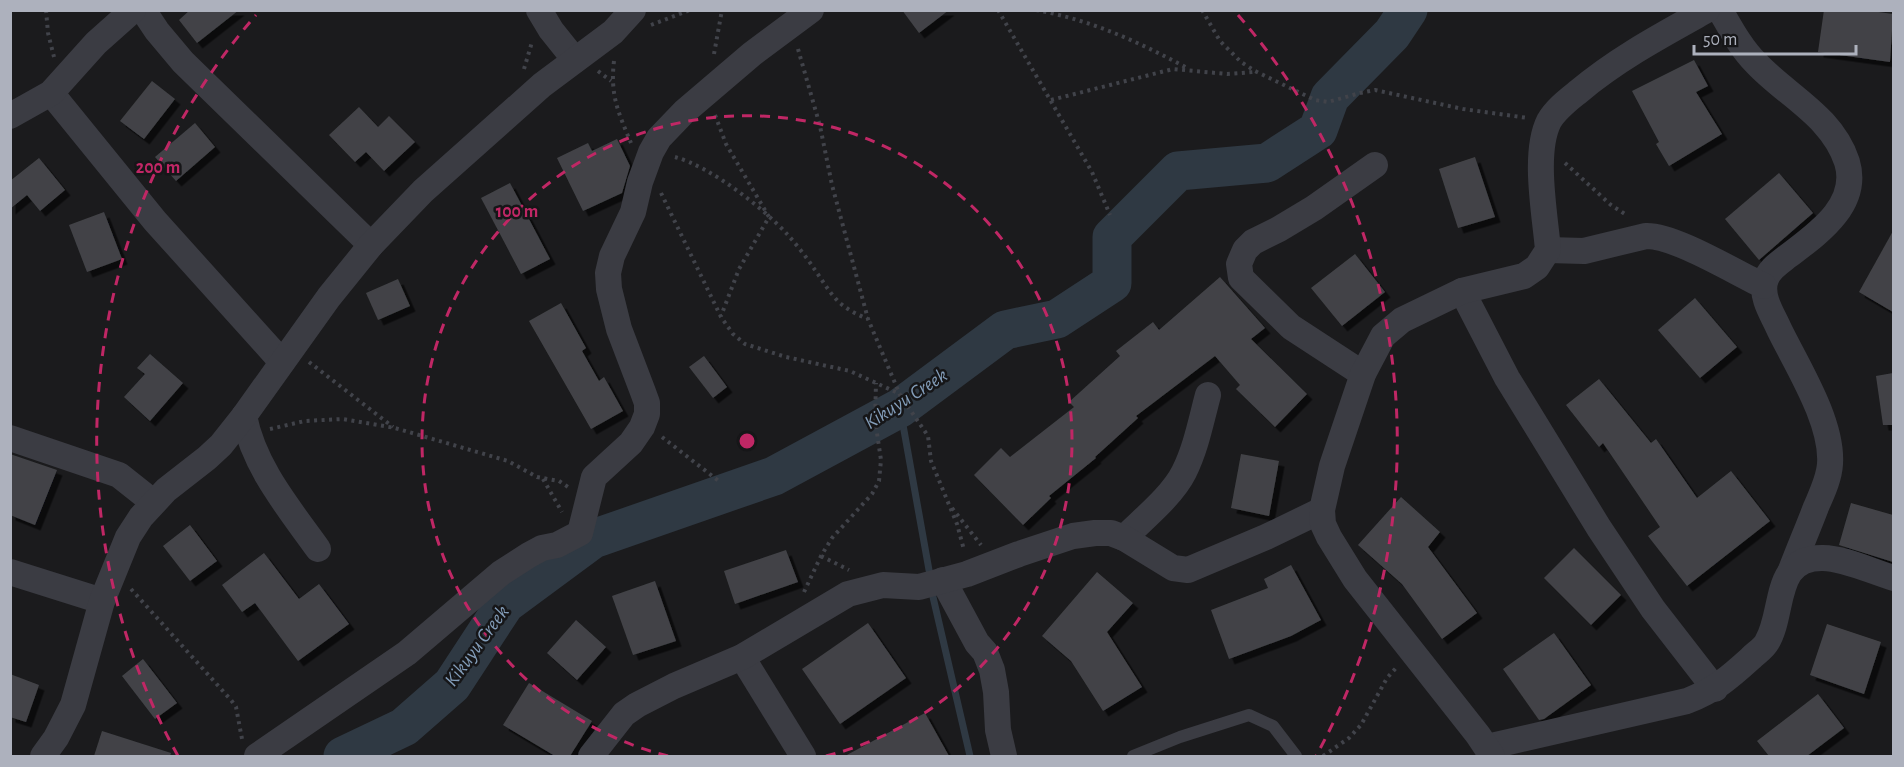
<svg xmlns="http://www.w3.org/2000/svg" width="1904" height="767" viewBox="0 0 1904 767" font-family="'Alegreya Sans',sans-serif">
  <defs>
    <filter id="shadow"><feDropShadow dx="5.5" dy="5.5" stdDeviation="0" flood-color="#0009"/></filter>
  </defs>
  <rect width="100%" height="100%" fill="#1b1b1d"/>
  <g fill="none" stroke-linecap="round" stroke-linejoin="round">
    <g stroke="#2f3943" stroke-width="7">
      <path d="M 900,408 L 929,570"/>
      <path d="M 933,597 L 970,756"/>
    </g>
    <path stroke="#2f3943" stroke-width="39" d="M 343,756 L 404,727 L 452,685 L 505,604 L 593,539 L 774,476 L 900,408 L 1005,330 L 1057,319 L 1112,283 L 1112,237 L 1178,171 L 1267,163 L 1318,130 L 1330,97 L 1392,34 L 1408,10"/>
  </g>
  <g fill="#424347" filter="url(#shadow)">
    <path d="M 190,10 L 239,10 L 197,43 L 179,20 Z"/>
    <path d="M 902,10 L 949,10 L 919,33 Z"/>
    <path d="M 1824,10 L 1864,10 L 1893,14 L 1890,62 L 1818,52 Z"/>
    <path d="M 1694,60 L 1708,86 L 1696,92 L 1722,134 L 1669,166 L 1656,144 L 1659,142 L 1632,91 Z"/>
    <path d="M 152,81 L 175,99 L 144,139 L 120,121 Z"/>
    <path d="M 359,107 L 378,127 L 389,116 L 415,142 L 384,171 L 366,152 L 355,162 L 329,135 Z"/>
    <path d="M 195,123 L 215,147 L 176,181 L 155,157 Z"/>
    <path d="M 617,139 L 630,166 L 622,193 L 583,211 L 557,158 L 588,143 L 592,151 Z"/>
    <path d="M 1475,157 L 1495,217 L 1458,228 L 1439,169 Z"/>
    <path d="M 39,158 L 65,190 L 40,211 L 27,195 L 10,209 L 10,181 Z"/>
    <path d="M 1779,173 L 1813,213 L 1759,260 L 1725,219 Z"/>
    <path d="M 510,183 L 550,259 L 521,274 L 481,198 Z"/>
    <path d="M 104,212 L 122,259 L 87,272 L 69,225 Z"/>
    <path d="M 1893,231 L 1893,312 L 1859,292 Z"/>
    <path d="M 1355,254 L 1385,292 L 1342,326 L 1311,288 Z"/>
    <path d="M 1220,277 L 1265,328 L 1251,339 L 1307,394 L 1275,427 L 1236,389 L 1240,385 L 1215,356 L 1136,416 L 1138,418 L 1095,457 L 1096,458 L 1049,496 L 1051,498 L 1023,525 L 974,475 L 1001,448 L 1010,457 L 1074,407 L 1069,402 L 1120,356 L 1116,351 L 1153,322 L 1159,330 Z"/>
    <path d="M 398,279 L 410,306 L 378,320 L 366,293 Z"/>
    <path d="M 1695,298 L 1737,347 L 1700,378 L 1658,330 Z"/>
    <path d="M 561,303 L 586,348 L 582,351 L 599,381 L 604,377 L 623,411 L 591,429 L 529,321 Z"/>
    <path d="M 150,354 L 183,383 L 150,421 L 124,397 L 145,374 L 137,368 Z"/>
    <path d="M 704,356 L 727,387 L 713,398 L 689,367 Z"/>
    <path d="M 1893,373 L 1893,425 L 1883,425 L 1876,376 Z"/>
    <path d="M 1599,379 L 1651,443 L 1656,439 L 1697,498 L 1731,471 L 1770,521 L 1687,586 L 1648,536 L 1660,527 L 1603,443 L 1599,447 L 1566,405 Z"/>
    <path d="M 10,454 L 57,470 L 35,525 L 10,515 Z"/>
    <path d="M 1241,454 L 1279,461 L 1269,516 L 1231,508 Z"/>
    <path d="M 1401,497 L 1440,532 L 1428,547 L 1477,613 L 1442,639 L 1402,584 L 1358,545 Z"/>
    <path d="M 1851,503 L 1893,515 L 1893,562 L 1839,545 Z"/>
    <path d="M 190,525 L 217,561 L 190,581 L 163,546 Z"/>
    <path d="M 1574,548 L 1621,595 L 1591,625 L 1544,578 Z"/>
    <path d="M 786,550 L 798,582 L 735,604 L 724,571 Z"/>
    <path d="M 264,553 L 299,599 L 319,584 L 349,624 L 298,661 L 255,603 L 242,612 L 222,585 Z"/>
    <path d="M 1291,565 L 1321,620 L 1291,636 L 1229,659 L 1211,610 L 1268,588 L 1264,579 Z"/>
    <path d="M 1097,572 L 1133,603 L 1107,632 L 1142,687 L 1103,711 L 1071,661 L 1042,636 Z"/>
    <path d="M 655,581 L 676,641 L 633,655 L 612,596 Z"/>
    <path d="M 576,620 L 606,647 L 577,680 L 547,653 Z"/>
    <path d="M 868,623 L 906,678 L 840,724 L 802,669 Z"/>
    <path d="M 1827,624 L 1881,642 L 1864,694 L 1810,675 Z"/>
    <path d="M 1554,633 L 1591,685 L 1544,719 L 1539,720 L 1503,669 Z"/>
    <path d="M 143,659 L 177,703 L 155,719 L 122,676 Z"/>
    <path d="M 10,674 L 39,685 L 26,722 L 10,717 Z"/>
    <path d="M 529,683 L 592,721 L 570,756 L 555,756 L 503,725 Z"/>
    <path d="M 1818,694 L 1844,728 L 1807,756 L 1769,756 L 1757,741 Z"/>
    <path d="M 925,713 L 949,756 L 845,756 Z"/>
    <path d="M 102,731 L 171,753 L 170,756 L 94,756 Z"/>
  </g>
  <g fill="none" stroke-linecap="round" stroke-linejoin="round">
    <g stroke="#41434a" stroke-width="4" stroke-dasharray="3 4.5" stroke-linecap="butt">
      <path d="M 46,10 L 48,33 L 54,57"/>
      <path d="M 998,10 L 1092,172 L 1110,215"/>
      <path d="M 1036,10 C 1091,20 1139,42 1187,68"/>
      <path d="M 1202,10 L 1220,41 L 1241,62 L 1255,71 L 1315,100 L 1328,102 L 1360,93 L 1375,90 L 1463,109 L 1528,118"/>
      <path d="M 651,25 L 690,10"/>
      <path d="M 798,49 L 820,126 L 832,185 L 868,319 L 900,395 L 928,436 L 931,461 L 957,524 L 964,550"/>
      <path d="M 714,54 L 722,10"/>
      <path d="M 614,61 C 610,95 618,112 631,143"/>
      <path d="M 524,69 L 532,42"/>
      <path d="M 598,71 L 611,81"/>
      <path d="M 1051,100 L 1173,69 L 1227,74 L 1254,72"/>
      <path d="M 715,115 L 726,144 L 769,217 L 739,269 L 721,316"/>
      <path d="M 675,157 C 711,167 762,207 787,234 C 797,245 807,258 815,270 C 823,281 830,294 840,303 C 848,310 858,315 868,319"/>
      <path d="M 1565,163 L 1611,205 L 1628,216"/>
      <path d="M 661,193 L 721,317 L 733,334 L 745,344 L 786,357 L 850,371 L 900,394"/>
      <path d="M 309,362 L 393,427"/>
      <path d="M 270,429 L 305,421 L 343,419 L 395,428 L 508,461 L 537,477 L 559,481 L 568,487"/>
      <path d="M 662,437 L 720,482"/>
      <path d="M 543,479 L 562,512"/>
      <path d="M 952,508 L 981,545"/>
      <path d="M 821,556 L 849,570"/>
      <path d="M 131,589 L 231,700 L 236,707 L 242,739"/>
      <path d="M 804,592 L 821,556 L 832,538 L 872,494 L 879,481 L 881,460 L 875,420 L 876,383"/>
      <path d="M 1323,756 L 1349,738 L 1361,725 L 1387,678 L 1396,668"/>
    </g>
    <path stroke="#3b3c43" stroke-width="12" d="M 1133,756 L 1180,737 L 1249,715 L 1273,726 L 1296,756"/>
    <g stroke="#3b3c43" stroke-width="26">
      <path d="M 143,10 L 157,31 L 183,62 L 371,245"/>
      <path d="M 539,10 L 551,30 L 575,60"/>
      <path d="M 1720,10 C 1731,29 1741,48 1756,63 C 1787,96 1832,116 1847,162 C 1860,205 1817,234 1788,256 C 1779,263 1768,270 1765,282 C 1761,298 1773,315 1779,329 C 1797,366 1833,422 1830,464 C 1829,479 1822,493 1816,507 C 1808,528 1799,549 1791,570"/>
      <path d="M 51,93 L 155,221 L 282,362"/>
      <path d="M 10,116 L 51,93 L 96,43 L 133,10"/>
      <path d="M 1548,250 L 1584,251 L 1646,236 C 1674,235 1736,273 1764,286"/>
      <path d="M 1462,291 L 1507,378 L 1599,528 L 1653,609 L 1715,689"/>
      <path d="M 1363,374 L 1291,327 L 1241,278 L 1239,264 L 1245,250 L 1253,242 L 1279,229 L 1314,208 L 1375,165"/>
      <path d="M 244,416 C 254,467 288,507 318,549"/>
      <path d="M 10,438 L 119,475 L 153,502"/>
      <path d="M 1124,538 C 1143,519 1172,496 1184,472 C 1196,448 1201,421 1208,395"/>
      <path d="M 10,572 L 102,601"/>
      <path d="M 943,580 L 977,643 L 985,652 L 992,670 L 996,692 L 998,730 L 1004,756"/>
      <path d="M 742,657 L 803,756"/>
      <path d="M 1487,747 L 1687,701 C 1715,690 1729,678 1751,658 C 1756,653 1764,648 1767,642 C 1785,612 1772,557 1823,558 C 1844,558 1873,572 1894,578"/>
      <path d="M 43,756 L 56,738 L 73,705 L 102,601 L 128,537 L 141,517 L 166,490 L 207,458 L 221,445 L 244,416 L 329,297 L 371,245 L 423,191 L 542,85 L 613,32 L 633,10"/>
      <path d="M 257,756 L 407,653 L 501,573 L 529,555 L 542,548 L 557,545 L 580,533 L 594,477 L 631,443 L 642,427 L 647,414 L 647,403 L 643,392 L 619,329 L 609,289 L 608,273 L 612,256 L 633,212 L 640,182 L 651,152 L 659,138 L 684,112 L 752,54 L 811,10"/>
      <path d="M 591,756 L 624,714 L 637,705 L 674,686 L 742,657 L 848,594 L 883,585 L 919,587 L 967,574 L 1019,554 L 1073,536 L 1095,533 L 1111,533 L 1124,538 L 1173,568 L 1188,570 L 1266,537 L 1322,510"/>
      <path d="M 1492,756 L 1478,735 L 1355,579 L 1329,537 L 1323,524 L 1322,510 L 1332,466 L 1363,374 L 1383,336 L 1402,320 L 1462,291 L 1524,276 L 1537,267 L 1548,250 C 1545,214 1533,153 1549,121 C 1556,109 1568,100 1578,92 C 1617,59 1662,35 1707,10"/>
    </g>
  </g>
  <g fill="none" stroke="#c02765" stroke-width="3" stroke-dasharray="10 8">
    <path d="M668 756A325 325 0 1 1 826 756"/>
    <path d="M178 756A650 650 0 0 1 256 15M1238 15A650 650 0 0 1 1316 756"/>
  </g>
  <g text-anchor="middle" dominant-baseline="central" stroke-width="5" stroke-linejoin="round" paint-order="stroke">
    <g font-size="20" font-style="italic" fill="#839db9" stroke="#161618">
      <text transform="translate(906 399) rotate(-33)">Kikuyu Creek</text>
      <text transform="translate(477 646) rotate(-54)">Kikuyu Creek</text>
    </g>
  </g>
  <circle cx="747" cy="441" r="9" fill="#c02765" stroke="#161618" stroke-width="3"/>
  <g font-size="18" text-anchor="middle" font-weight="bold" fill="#c02765" stroke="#161618" stroke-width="5" stroke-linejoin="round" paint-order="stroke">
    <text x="158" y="173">200 m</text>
    <text x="517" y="217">100 m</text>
  </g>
  <rect width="1904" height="767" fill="none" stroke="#adb1bd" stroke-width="24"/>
  <path d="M1694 45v9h162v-9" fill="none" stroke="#adb1bd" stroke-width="3"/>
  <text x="1703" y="45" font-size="18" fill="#adb1bd" stroke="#161618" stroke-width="4.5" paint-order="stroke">50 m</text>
</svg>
